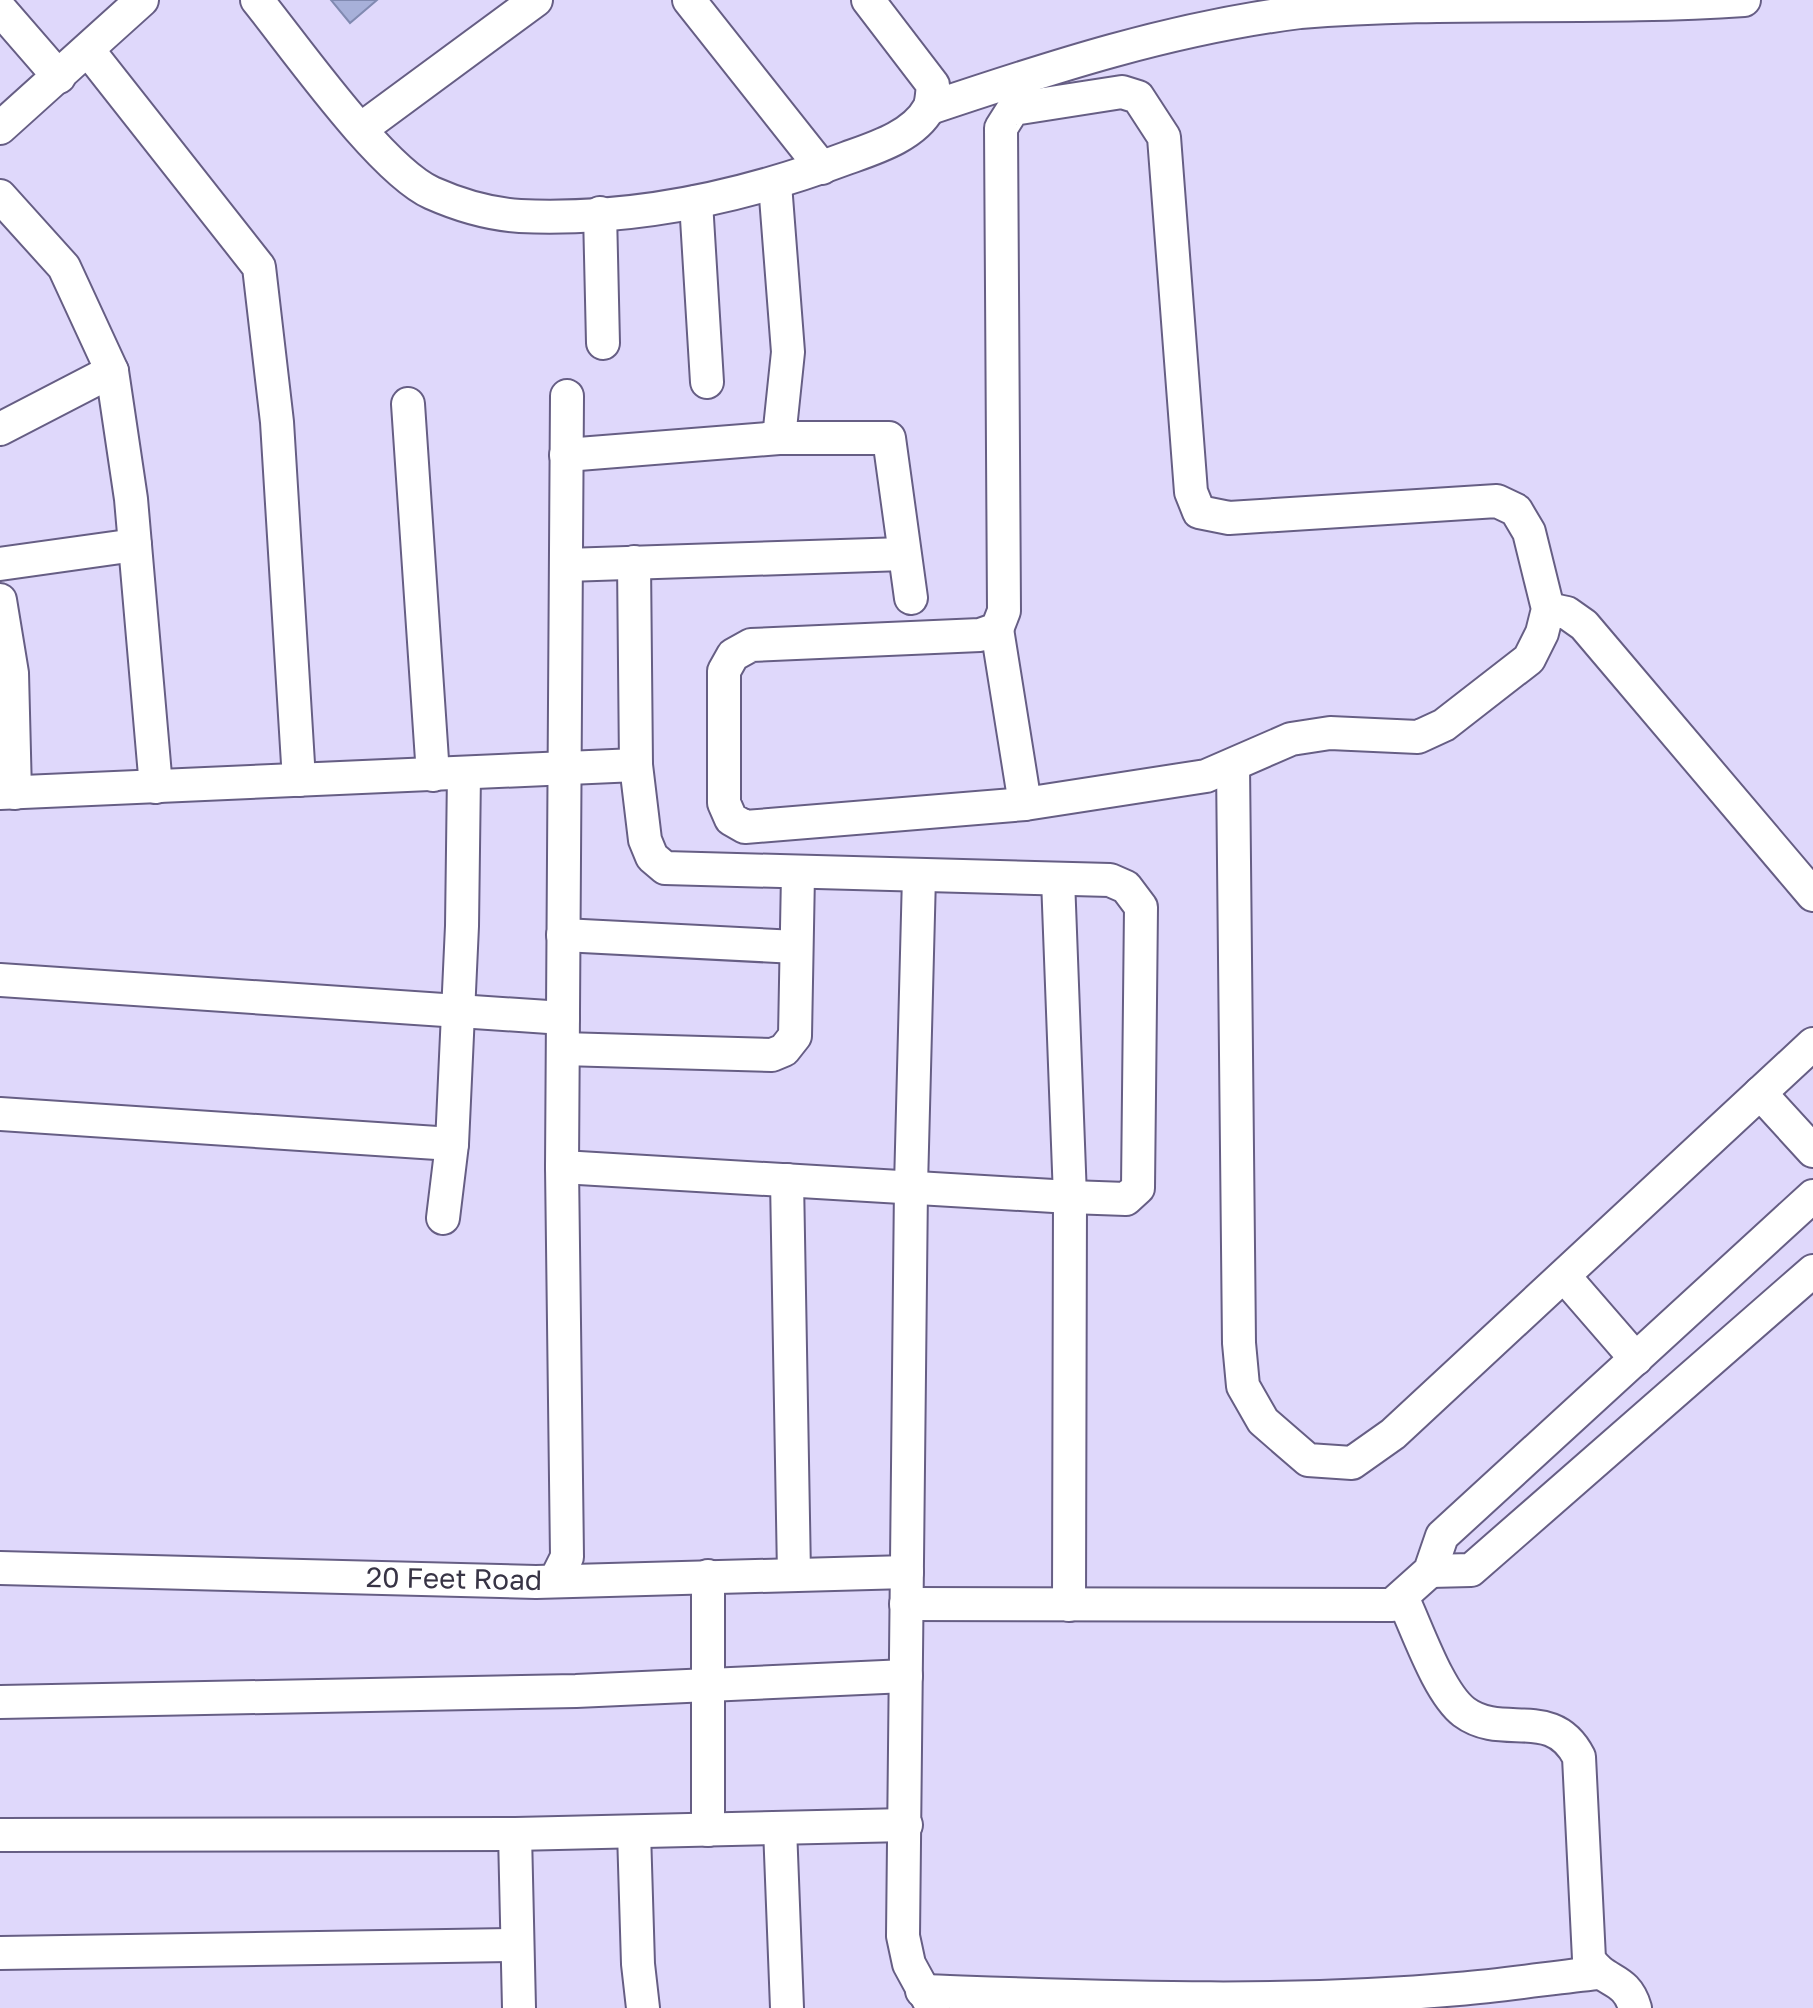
<svg xmlns="http://www.w3.org/2000/svg" width="1813" height="2008" viewBox="0 0 1813 2008" font-family="'Golos Text',sans-serif">
  <rect width="100%" height="100%" fill="#dfd8fb"/>
  <path fill="#a7b0d9" stroke="#818ab1" stroke-width="2" d="M 331,0 L 377,0 L 350,23 Z"/>
  <g fill="none" stroke-linecap="round" stroke-linejoin="round">
    <g stroke="#665e84" stroke-width="36">
      <g id="street">
        <path d="M 257,0 C 295,47 381,170 432,193 C 459,205 490,214 520,216 C 631,221 743,197 847,158 C 875,148 914,136 929,108 C 932,102 932,92 933,85 L 868,0"/>
        <path d="M 689,0 L 822,168"/>
        <path d="M 0,9 L 59,77"/>
        <path d="M 88,50 L 259,267 L 277,422 L 299,780"/>
        <path d="M 1122,92 L 1138,97 L 1164,137 L 1191,492 L 1199,512 L 1229,518 L 1497,501 L 1516,510 L 1529,532 L 1548,609 L 1542,633 L 1529,659 L 1444,725 L 1418,737 L 1330,733 L 1291,739 L 1206,776 L 1025,804 L 745,827 L 731,819 L 724,803 L 724,671 L 733,655 L 751,645 L 980,635 L 997,629 L 1004,611 L 1001,128 L 1013,109 Z"/>
        <path d="M 930,108 C 1052,67 1172,28 1300,12 C 1448,0 1596,10 1744,0"/>
        <path d="M 0,128 L 142,0"/>
        <path d="M 361,129 L 536,0"/>
        <path d="M 775,184 L 788,352 L 779,438"/>
        <path d="M 0,196 L 64,267 L 112,371 L 0,429"/>
        <path d="M 696,202 L 707,382"/>
        <path d="M 600,213 L 603,343"/>
        <path d="M 112,371 L 131,499 L 156,787"/>
        <path d="M 408,404 L 433,775"/>
        <path d="M 566,455 L 779,438 L 889,438 L 911,598"/>
        <path d="M 0,564 L 135,545"/>
        <path d="M 566,565 L 904,554"/>
        <path d="M 0,600 L 12,673 L 15,793"/>
        <path d="M 1548,609 L 1567,613 L 1584,625 L 1813,895"/>
        <path d="M 997,629 L 1025,804"/>
        <path d="M 1233,765 L 1239,1343 L 1243,1386 L 1263,1421 L 1308,1460 L 1352,1463 L 1393,1434 L 1813,1044"/>
        <path d="M 0,793 L 636,765"/>
        <path d="M 919,876 L 911,1186 L 903,1936 L 909,1964 L 933,2008"/>
        <path d="M 1058,879 L 1070,1197 L 1069,1605"/>
        <path d="M 563,935 L 796,947"/>
        <path d="M 0,980 L 563,1018"/>
        <path d="M 563,1049 L 772,1055 L 784,1050 L 795,1036 L 798,874"/>
        <path d="M 1760,1093 L 1813,1151"/>
        <path d="M 0,1114 L 452,1144"/>
        <path d="M 562,1167 L 1070,1197 L 1126,1199 L 1138,1188 L 1141,907 L 1126,887 L 1110,880 L 665,868 L 652,857 L 645,840 L 636,765 L 634,562"/>
        <path d="M 787,1180 L 794,1574"/>
        <path d="M 443,1218 L 452,1144 L 462,926 L 464,773"/>
        <path d="M 1564,1276 L 1636,1359"/>
        <path d="M 0,1568 L 536,1582 L 907,1572"/>
        <path d="M 1430,1571 L 1471,1570 L 1813,1271"/>
        <path d="M 556,1579 L 567,1557 L 562,1167 L 567,396"/>
        <path d="M 1402,1597 C 1417,1628 1438,1692 1464,1712 C 1503,1741 1552,1704 1579,1757 L 1589,1959 C 1604,1984 1626,1976 1635,2008"/>
        <path d="M 906,1604 L 1392,1605 L 1430,1571 L 1442,1536 L 1813,1196"/>
        <path d="M 0,1702 L 576,1691 L 906,1676"/>
        <path d="M 780,1828 L 787,2008"/>
        <path d="M 708,1830 L 708,1576"/>
        <path d="M 634,1832 L 638,1964 L 643,2008"/>
        <path d="M 515,1834 L 519,2008"/>
        <path d="M 0,1835 L 515,1834 L 906,1825"/>
        <path d="M 0,1953 L 517,1945"/>
        <path d="M 922,1991 C 1100,1997 1280,2005 1458,1989 C 1505,1985 1551,1978 1597,1973"/>
      </g>
    </g>
    <use href="#street" stroke="#fff" stroke-width="32"/>
  </g>
  <g text-anchor="middle" dominant-baseline="central" stroke-width="8" stroke-linejoin="round" paint-order="stroke">
    <g font-size="28" fill="#383445" stroke="#fff">
      <text transform="translate(454 1578) rotate(1)">20 Feet Road</text>
    </g>
  </g>
</svg>
